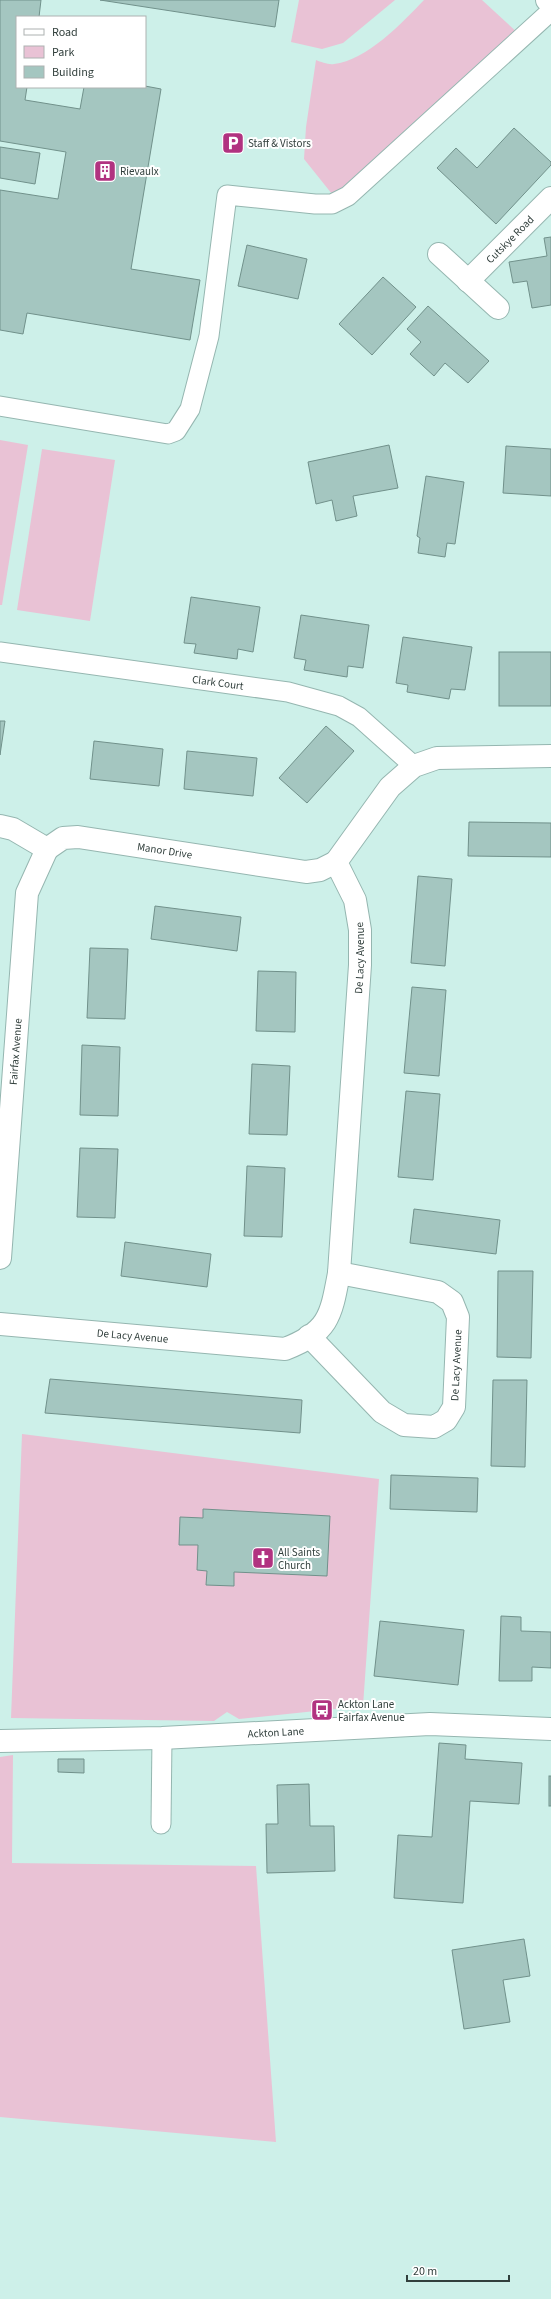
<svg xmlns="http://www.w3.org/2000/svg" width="551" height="2299" viewBox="0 0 551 2299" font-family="'Source Sans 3',sans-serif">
  <rect width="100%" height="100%" fill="#cdf0e9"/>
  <g fill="#e9c2d5">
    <path d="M 299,0 L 395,0 L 343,43 L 322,49 L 291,42 Z"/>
    <path d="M 424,0 L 482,0 L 519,34 L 348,191 L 332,194 L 304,159 L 306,127 L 316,60 C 321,62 329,65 334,64 C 366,61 403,22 424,0 Z"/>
    <path d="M 0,440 L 28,445 L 2,605 L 0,605 Z"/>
    <path d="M 42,449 L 115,460 L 90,621 L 17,610 Z"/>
    <path d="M 22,1434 L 379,1479 L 363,1706 L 239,1719 L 227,1712 L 214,1721 L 11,1718 Z"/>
    <path d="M 13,1755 L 12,1863 L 256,1866 L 276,2142 L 0,2117 L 0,1757 Z"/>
  </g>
  <g fill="#a4c6c0" stroke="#71918b">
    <path d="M 0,0 L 41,0 L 39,17 L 17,17 L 17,87 L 27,87 L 25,100 L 80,109 L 84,87 L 145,86 L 161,89 L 131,269 L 200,280 L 190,340 L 27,313 L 23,334 L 0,330 L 0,190 L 58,199 L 66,152 L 0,141 Z"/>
    <path d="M 100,0 L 279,0 L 275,27 Z"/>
    <path d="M 514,128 L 551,162 L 551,165 L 496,224 L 437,168 L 456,148 L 477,168 Z"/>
    <path d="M 0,147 L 40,153 L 35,184 L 0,178 Z"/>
    <path d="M 551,237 L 551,305 L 532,308 L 527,281 L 513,283 L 509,262 L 547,256 L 544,238 Z"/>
    <path d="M 247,245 L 307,259 L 298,299 L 238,286 Z"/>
    <path d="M 383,277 L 416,307 L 372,355 L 339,324 Z"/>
    <path d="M 428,306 L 489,361 L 468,383 L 445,363 L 434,376 L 410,354 L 421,342 L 407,329 Z"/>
    <path d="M 389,445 L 398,488 L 353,496 L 357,516 L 336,521 L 332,500 L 316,504 L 308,462 Z"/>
    <path d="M 506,446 L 551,449 L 551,496 L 503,493 Z"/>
    <path d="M 426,476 L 464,482 L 455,544 L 447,543 L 445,557 L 418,553 L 420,538 L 417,536 Z"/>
    <path d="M 191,597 L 260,607 L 253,652 L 238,649 L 237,659 L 194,653 L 196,644 L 184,643 Z"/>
    <path d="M 301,615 L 369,625 L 363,668 L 348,666 L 347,677 L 304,670 L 306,660 L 294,658 Z"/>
    <path d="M 403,637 L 472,647 L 465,690 L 451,689 L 449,699 L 407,692 L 408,685 L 396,683 Z"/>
    <rect x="499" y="652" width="52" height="54"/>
    <path d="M 0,721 L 5,721 L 0,755 Z"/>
    <path d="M 326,726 L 354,751 L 307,803 L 279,778 Z"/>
    <path d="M 94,741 L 163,749 L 159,786 L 90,779 Z"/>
    <path d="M 187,751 L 257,758 L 253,796 L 184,789 Z"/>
    <path d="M 469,822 L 551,823 L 551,857 L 468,856 Z"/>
    <path d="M 418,876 L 452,879 L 445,966 L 411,963 Z"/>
    <path d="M 155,906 L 241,917 L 237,951 L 151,939 Z"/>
    <path d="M 90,948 L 128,949 L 125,1019 L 87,1018 Z"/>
    <path d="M 258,971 L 296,972 L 295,1032 L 256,1031 Z"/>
    <path d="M 412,987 L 446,990 L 439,1076 L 404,1073 Z"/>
    <path d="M 82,1045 L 120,1047 L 118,1116 L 80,1115 Z"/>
    <path d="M 252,1064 L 290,1066 L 287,1135 L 249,1134 Z"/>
    <path d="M 406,1091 L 440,1094 L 433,1180 L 398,1177 Z"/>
    <path d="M 80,1148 L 118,1149 L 115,1218 L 77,1217 Z"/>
    <path d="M 247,1166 L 285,1168 L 282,1237 L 244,1236 Z"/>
    <path d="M 414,1209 L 500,1220 L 496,1254 L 410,1243 Z"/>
    <path d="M 125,1242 L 211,1254 L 207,1287 L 121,1276 Z"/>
    <path d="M 498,1271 L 533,1271 L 531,1358 L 497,1357 Z"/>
    <path d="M 50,1379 L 302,1400 L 300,1433 L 45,1413 Z"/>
    <path d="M 493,1380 L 527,1380 L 525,1467 L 491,1466 Z"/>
    <path d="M 391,1475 L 478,1478 L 477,1512 L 390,1509 Z"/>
    <path d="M 203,1509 L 330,1516 L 327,1576 L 234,1572 L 234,1586 L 206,1585 L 207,1571 L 197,1570 L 198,1545 L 179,1545 L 180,1517 L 203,1518 Z"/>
    <path d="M 501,1616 L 521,1617 L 521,1631 L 551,1632 L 551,1668 L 532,1667 L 532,1681 L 499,1681 Z"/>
    <path d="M 380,1621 L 464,1630 L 458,1685 L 374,1676 Z"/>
    <path d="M 439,1743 L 466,1745 L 465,1759 L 522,1763 L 519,1804 L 470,1801 L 463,1903 L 394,1898 L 398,1835 L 432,1837 Z"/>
    <path d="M 58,1759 L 84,1759 L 84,1773 L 58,1772 Z"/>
    <rect x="549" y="1776" width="2" height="30"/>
    <path d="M 309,1784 L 310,1826 L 334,1826 L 335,1871 L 267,1873 L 266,1824 L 278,1824 L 277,1785 Z"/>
    <path d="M 524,1939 L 530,1976 L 503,1980 L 510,2022 L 464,2029 L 452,1950 Z"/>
  </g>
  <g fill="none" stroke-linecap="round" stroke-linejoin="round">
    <g stroke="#95b6b0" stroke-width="21">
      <g id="lane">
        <path d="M 0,406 L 168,434 L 176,431 L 190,409 L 209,336 L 227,195 L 315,204 L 332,204 L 348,196 L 551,11"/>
        <path id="s1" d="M 0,652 L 288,692 L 339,706 L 359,717 L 414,766"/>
        <path d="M 161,1824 L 162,1738"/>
      </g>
    </g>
    <g stroke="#95b6b0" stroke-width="24">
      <g id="street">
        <path d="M 439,254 L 498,308"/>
        <path id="s2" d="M 468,281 L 551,198"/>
        <path id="s3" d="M 0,826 L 13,829 L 47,849 L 63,838 L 78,837 L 306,872 L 320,870 L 336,862"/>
        <path id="s4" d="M 0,1258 L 27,893 L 47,849"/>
        <path id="s5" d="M 0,1324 L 285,1349 C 329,1332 331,1316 339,1273 L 360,965 L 360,930 L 355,900 L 336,862 L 390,787 L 414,766 L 437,758 L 551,756"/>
        <path id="s6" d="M 309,1336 L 382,1412 L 404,1425 L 434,1427 L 446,1420 L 454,1407 L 458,1317 L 452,1302 L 438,1292 L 339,1273"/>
      </g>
    </g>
    <g stroke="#95b6b0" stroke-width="24">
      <g id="secondary">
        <path d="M 547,0 L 551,4"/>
        <path id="s7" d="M 0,1741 L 162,1738 L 430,1724 L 551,1729"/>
      </g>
    </g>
    <use href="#lane" stroke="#fff" stroke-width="19"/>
    <use href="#street" stroke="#fff" stroke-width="22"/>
    <use href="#secondary" stroke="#fff" stroke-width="22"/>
  </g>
  <defs>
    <g id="parking-square" transform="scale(1.15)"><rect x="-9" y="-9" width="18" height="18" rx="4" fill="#b13280" stroke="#fff"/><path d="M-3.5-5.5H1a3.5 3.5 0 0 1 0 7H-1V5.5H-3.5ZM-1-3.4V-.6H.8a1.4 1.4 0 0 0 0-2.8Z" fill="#fff"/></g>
    <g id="building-square" transform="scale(1.15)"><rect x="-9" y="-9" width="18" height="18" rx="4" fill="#b13280" stroke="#fff"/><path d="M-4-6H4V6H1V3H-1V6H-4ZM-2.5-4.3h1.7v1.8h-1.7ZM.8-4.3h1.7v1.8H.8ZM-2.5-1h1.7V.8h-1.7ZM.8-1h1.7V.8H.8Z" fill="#fff"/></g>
    <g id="church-square" transform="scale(1.15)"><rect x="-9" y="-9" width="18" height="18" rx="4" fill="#b13280" stroke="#fff"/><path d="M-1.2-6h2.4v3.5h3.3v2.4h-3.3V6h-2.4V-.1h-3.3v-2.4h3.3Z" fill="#fff"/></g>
    <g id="bus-square" transform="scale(1.15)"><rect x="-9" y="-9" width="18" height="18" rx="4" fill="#b13280" stroke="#fff"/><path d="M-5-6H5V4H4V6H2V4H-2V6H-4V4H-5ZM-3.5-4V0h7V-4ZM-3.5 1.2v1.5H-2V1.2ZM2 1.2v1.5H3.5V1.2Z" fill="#fff"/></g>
  </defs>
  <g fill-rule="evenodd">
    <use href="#parking-square" x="233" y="143"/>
    <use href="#building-square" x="105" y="171"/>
    <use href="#church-square" x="263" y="1558"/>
    <use href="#bus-square" x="322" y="1710"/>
  </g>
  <g text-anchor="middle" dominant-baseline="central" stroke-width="4" stroke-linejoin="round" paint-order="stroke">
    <g font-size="11" fill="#313f3c" stroke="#fff" text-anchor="start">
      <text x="248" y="143">Staff &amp; Vistors</text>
      <text x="120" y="171">Rievaulx</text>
      <text x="278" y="1552">All Saints<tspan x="278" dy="13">Church</tspan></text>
      <text x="338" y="1704">Ackton Lane<tspan x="338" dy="13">Fairfax Avenue</tspan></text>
    </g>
    <g font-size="11" fill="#313f3c" stroke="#fff">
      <text stroke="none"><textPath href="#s2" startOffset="59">Cutskye Road</textPath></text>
      <text stroke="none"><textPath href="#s1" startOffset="220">Clark Court</textPath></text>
      <text stroke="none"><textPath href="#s3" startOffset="175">Manor Drive</textPath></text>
      <text stroke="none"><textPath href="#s5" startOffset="702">De Lacy Avenue</textPath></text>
      <text stroke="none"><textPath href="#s4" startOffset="207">Fairfax Avenue</textPath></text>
      <text stroke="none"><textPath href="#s5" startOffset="133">De Lacy Avenue</textPath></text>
      <text stroke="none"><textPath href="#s6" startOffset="232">De Lacy Avenue</textPath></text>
      <text stroke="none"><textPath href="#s7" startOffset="276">Ackton Lane</textPath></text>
    </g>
  </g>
  <rect x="16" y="16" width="130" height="72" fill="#ffffff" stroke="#adb2b1"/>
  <rect x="24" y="29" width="20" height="6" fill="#ffffff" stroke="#adb2b1"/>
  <text x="52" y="36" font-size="12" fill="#313f3c">Road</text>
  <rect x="24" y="46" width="20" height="12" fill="#e9c2d5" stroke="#adb2b1"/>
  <text x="52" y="56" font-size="12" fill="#313f3c">Park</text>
  <rect x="24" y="66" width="20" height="12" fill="#a4c6c0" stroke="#adb2b1"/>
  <text x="52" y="76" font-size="12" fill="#313f3c">Building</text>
  <path d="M407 2275v6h102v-6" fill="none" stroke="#313f3c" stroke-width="2"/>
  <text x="413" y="2275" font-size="12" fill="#313f3c" stroke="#ffffff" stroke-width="3" paint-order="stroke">20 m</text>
</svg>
